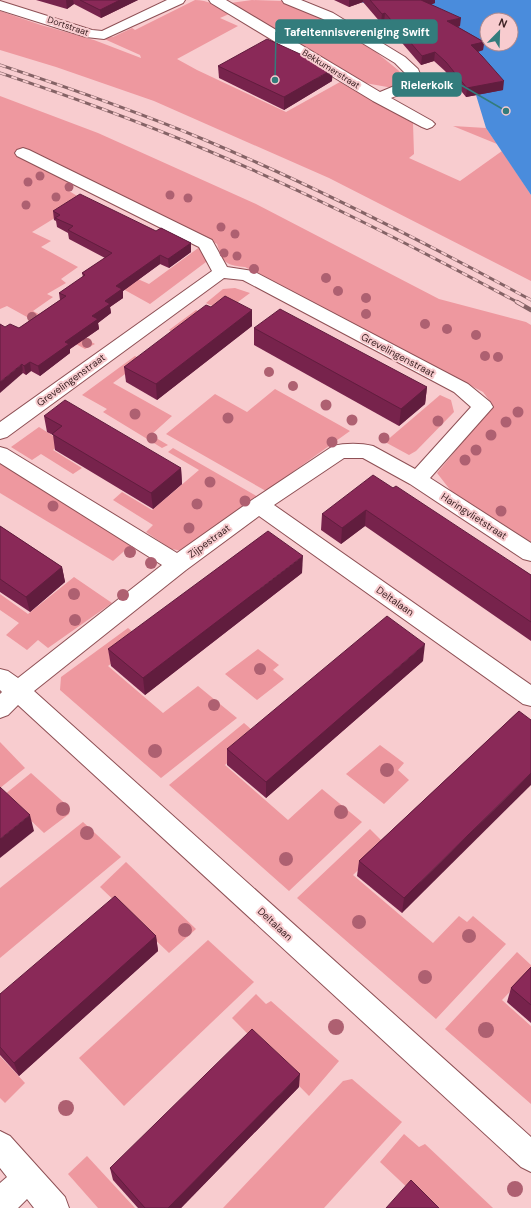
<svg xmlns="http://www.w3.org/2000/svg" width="531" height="1208" viewBox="0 0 531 1208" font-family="'DM Sans',sans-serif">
  <rect width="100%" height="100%" fill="#f8cccf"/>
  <g fill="#ee989f">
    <path d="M 195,0 C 207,0 219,6 229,14 L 220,18 L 238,26 L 177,59 L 197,70 L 286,112 L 340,82 L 413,123 L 414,154 L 409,158 L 460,181 L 502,151 L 531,195 L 531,281 L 329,178 L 154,101 L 56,67 L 0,50 L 0,11 L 41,25 L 94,40 L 141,58 L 140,55 L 102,38 L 113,37 L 132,28 L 135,30 Z"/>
    <path d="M 252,0 L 283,1 L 321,17 L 371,48 L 398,70 L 409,82 L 393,88 L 365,83 L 230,3 Z"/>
    <path d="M 0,96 L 98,133 L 256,204 L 439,299 L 526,322 L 531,325 L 531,542 L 451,491 L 437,473 L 486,414 L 492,404 L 483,392 L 245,267 C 225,265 223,263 217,244 L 203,236 L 79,180 L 64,188 L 84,200 L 32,232 L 51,241 L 41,247 L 78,267 L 61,279 L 66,283 L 47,294 L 53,297 L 33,311 L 95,344 L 85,349 L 7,306 L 0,309 Z"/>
    <path d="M 453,126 L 486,128 L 497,144 Z"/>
    <path d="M 201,246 L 210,259 L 150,304 L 114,284 L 129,275 L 149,284 Z"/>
    <path d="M 235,288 L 250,293 L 211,322 L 176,334 L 169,330 L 196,310 L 205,314 L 214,307 L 206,303 L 223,289 Z"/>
    <path d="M 135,356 L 144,360 L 113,383 L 172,416 L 151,435 L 168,445 L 162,448 L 103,412 L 107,409 L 82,395 Z"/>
    <path d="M 275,389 L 350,431 L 266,491 L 166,434 L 215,394 L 247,412 Z"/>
    <path d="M 440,395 L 451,400 L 454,412 L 416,451 L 409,455 L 385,442 Z"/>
    <path d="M 39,427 L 63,442 L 53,450 L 82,468 L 73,474 L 41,454 L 32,460 L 11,447 Z"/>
    <path d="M 173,448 L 258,497 L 183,551 L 171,549 L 146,532 L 153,525 L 113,500 L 122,492 L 152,510 L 199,470 L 168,452 Z"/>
    <path d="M 0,462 L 131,545 L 113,561 L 0,493 Z"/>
    <path d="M 74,577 L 112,603 L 48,648 L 38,640 L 27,650 L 6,635 L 19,623 L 0,610 L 0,594 L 28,614 Z"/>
    <path d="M 128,628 L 142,640 L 108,666 L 163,713 L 198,686 L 237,718 L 161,778 L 60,690 L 61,677 Z"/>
    <path d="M 258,649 L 279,665 L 273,670 L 284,679 L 257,700 L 225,674 Z"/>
    <path d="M 244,723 L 259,736 L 225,765 L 288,820 L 322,789 L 362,822 L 289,891 L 169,785 Z"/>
    <path d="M 0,742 L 25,768 L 0,788 Z"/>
    <path d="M 380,745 L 404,763 L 398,770 L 409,780 L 384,804 L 346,774 Z"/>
    <path d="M 31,773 L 70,808 L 69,814 L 44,833 L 4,795 Z"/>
    <path d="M 83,822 L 121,857 L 0,958 L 0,888 Z"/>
    <path d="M 370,829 L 385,844 L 353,875 L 433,943 L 459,916 L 467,922 L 473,916 L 506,944 L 436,1019 L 297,898 Z"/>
    <path d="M 126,862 L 196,929 L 169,953 L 100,887 Z"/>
    <path d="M 208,940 L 254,982 L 124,1106 L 79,1058 Z"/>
    <path d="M 517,952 L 531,965 L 531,970 L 502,1000 L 531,1026 L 531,1104 L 445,1029 Z"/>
    <path d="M 256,994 L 266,1004 L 271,1001 L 339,1061 L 309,1096 L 232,1018 Z"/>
    <path d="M 0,1056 L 25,1083 L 5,1103 L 0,1098 Z"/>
    <path d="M 352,1079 L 402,1122 L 324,1208 L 223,1208 L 343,1081 Z"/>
    <path d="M 404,1134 L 419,1147 L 425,1144 L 493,1208 L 429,1208 L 380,1162 Z"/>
    <path d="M 87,1156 L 135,1208 L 98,1208 L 68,1174 Z"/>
  </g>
  <path fill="#4a8cdc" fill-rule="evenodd" d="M 356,0 L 531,0 L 531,195 L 486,128 L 476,95 L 449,61 L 385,11 ZM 487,20 L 511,20 L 511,44 L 487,44 Z"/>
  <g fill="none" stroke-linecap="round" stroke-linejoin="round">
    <g stroke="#8e5055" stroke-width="2">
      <g id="minor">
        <path d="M 167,0 L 185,0 L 183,3 L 104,39 L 86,37 L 0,10 L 0,1 L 92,30 L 102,31 Z"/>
        <path d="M 209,0 L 226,0 L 380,92 L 404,82 L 407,78 L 406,74 L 395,63 L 323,19 L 284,3 L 282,0 L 301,0 L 333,13 L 405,57 L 418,69 L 422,79 C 415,90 403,93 391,98 L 432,121 L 435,124 L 432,127 L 427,129 L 422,127 L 373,101 L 211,3 Z"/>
        <path d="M 23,148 L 29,150 L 212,240 L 227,267 L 253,271 L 468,384 L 490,402 L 493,407 L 430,478 L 531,543 L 531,561 L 523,559 L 410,484 L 363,458 L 344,458 L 274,505 L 531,685 L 531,706 L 523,704 L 259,516 L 186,570 L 34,691 L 531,1137 L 531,1172 L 521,1167 L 18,705 L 8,715 L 0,718 L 0,694 L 2,692 L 0,690 L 0,669 L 8,671 L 18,678 L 162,565 L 0,463 L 0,447 L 7,449 L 177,553 L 252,500 L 333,446 C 345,443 361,443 373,446 L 415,469 L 471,407 L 454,392 L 243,280 L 224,278 L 7,437 L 0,439 L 0,422 L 212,271 L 199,247 L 17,156 L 15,153 L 17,150 Z"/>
        <path d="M 0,1131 L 10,1136 L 65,1197 L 69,1208 L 34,1208 L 27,1199 L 18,1208 L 0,1208 L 0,1183 L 7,1177 L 0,1168 Z"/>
      </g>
    </g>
    <use href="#minor" fill="#fff" fill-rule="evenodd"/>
    <g stroke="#856366" stroke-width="3">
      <g id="rail-far1">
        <path d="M 0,65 C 69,88 138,112 205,140 C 317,187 424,242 531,300"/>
        <path d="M 0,73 C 69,96 137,121 204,149 C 312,194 416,248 519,303"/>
      </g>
    </g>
    <g stroke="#856366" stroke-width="4.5">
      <path id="rail" d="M 517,302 L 531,310"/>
    </g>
    <use href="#rail-far1" stroke="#f8cccf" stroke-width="2" stroke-dasharray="6" stroke-linecap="butt"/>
    <use href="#rail" stroke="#f8cccf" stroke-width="3" stroke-dasharray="8" stroke-linecap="butt"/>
  </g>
  <g fill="#ae6071">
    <circle cx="40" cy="176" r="4.5"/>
    <circle cx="28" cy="182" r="4.5"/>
    <circle cx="69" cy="187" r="4.5"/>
    <circle cx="170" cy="195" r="4.5"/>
    <circle cx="56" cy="197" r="4.5"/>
    <circle cx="188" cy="198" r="4.5"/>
    <circle cx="26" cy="205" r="4.5"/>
    <circle cx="221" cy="227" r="4.5"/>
    <circle cx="235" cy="234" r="4.5"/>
    <circle cx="224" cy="253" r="4.5"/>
    <circle cx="237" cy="256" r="4.5"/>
    <circle cx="254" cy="269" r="5"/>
    <circle cx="326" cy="278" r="5"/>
    <circle cx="338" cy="291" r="5"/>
    <circle cx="366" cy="298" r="5"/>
    <circle cx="366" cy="314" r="5"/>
    <circle cx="32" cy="317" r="5"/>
    <circle cx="425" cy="324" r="5"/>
    <circle cx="447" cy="329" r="5"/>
    <circle cx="476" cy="335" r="5"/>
    <circle cx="87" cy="343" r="5"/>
    <circle cx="485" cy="356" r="5"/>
    <circle cx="498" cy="357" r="5"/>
    <circle cx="269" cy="372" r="5"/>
    <circle cx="293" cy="386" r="5"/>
    <circle cx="326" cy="405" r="5.5"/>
    <circle cx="518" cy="412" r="5.5"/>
    <circle cx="135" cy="414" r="5.5"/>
    <circle cx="228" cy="418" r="5.5"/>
    <circle cx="352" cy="420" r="5.5"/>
    <circle cx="438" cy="421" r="5.5"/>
    <circle cx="506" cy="422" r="5.5"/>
    <circle cx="491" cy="435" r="5.5"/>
    <circle cx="152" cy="438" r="5.5"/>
    <circle cx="384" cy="438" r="5.5"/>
    <circle cx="332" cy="442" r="5.5"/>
    <circle cx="476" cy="450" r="5.5"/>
    <circle cx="465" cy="460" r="5.5"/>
    <circle cx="210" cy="482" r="5.5"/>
    <circle cx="245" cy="501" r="5.5"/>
    <circle cx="197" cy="504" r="5.5"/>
    <circle cx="53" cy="506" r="5.5"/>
    <circle cx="501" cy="511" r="5.5"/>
    <circle cx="189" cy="528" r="5.5"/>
    <circle cx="130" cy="552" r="6"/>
    <circle cx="151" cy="563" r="6"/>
    <circle cx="74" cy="594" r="6"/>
    <circle cx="123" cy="595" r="6"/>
    <circle cx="75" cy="620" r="6"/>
    <circle cx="260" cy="669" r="6"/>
    <circle cx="214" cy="705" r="6"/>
    <circle cx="155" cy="751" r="7"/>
    <circle cx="387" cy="770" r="7"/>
    <circle cx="63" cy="809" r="7"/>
    <circle cx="341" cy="812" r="7"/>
    <circle cx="87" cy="833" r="7"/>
    <circle cx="286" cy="859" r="7"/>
    <circle cx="359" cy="922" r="7"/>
    <circle cx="185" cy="930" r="7"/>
    <circle cx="469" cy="936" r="7"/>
    <circle cx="425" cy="977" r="7"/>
    <circle cx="336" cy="1027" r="8"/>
    <circle cx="486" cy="1030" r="8"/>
    <circle cx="66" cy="1108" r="8"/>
    <circle cx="515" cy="1189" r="8"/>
  </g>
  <g fill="#77234c">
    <path d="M 36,0 L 138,0 L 101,18 L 74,4 L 67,9 Z"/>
    <path d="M 334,0 L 435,0 L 435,3 L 431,4 L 460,26 L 458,27 L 484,42 L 483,50 L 478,52 L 503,90 L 466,97 L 445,71 L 434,61 L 421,65 L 384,22 L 381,23 L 363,2 L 349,7 Z"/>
    <path d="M 218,66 L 332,81 L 284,110 L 219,78 Z"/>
    <path d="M 53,211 L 156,231 L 191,243 L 191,252 L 169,268 L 160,264 L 123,291 L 123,298 L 110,307 L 111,313 L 98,323 L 99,329 L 70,349 L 70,353 L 40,376 L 31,371 L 26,375 L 23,373 L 5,327 L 19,328 L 60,300 L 59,293 L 83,277 L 82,273 L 105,258 L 69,239 L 68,233 L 57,227 L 56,221 L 54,220 Z"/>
    <path d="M 211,307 L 252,310 L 252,326 L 157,400 L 126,382 L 124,367 Z"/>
    <path d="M 254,328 L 427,387 L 425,404 L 399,426 L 254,345 Z"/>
    <path d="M 44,416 L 181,468 L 182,484 L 153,509 L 55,450 L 53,435 L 47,432 Z"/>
    <path d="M 393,488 L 531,575 L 531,641 L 365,526 L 341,544 L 321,530 L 322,514 Z"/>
    <path d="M 0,526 L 62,567 L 65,582 L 30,612 L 0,592 Z"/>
    <path d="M 302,573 L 145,695 L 111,666 L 108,649 Z"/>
    <path d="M 423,661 L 266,798 L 227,765 L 227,749 Z"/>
    <path d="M 519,711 L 402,913 L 357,876 L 359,861 Z"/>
    <path d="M 156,936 L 158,951 L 19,1076 L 0,1055 L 0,994 Z"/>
    <path d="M 531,967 L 531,1023 L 507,1002 L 511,988 Z"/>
    <path d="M 299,1087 L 181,1208 L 138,1208 L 113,1180 L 110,1168 Z"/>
  </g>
  <g fill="#611d3e">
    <path d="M 66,0 L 73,0 L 74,4 L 67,9 Z"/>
    <path d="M 120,0 L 138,0 L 101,18 L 100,10 Z"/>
    <path d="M 349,0 L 363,0 L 363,2 L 349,7 Z"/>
    <path d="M 421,0 L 435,0 L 435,3 L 420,9 Z"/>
    <path d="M 385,13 L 384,22 L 381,23 L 382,14 Z"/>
    <path d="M 461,18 L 460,26 L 446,30 L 447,21 Z"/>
    <path d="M 484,42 L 483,50 L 469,54 L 471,45 Z"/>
    <path d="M 435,52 L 434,61 L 421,65 L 422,56 Z"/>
    <path d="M 333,69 L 332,81 L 284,110 L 284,97 Z"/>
    <path d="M 504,81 L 503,90 L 466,97 L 467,88 Z"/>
    <path d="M 191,243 L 191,252 L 169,268 L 168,259 Z"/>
    <path d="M 160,255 L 160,264 L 123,291 L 123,298 L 110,307 L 111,313 L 98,323 L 99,329 L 70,349 L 70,353 L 40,376 L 38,366 L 65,342 L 92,316 L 116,286 Z"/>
    <path d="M 252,310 L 252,326 L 157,400 L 156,384 Z"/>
    <path d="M 30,362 L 31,371 L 26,375 L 24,366 Z"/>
    <path d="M 22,364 L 23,373 L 0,393 L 0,382 Z"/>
    <path d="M 427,387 L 425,404 L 399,426 L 401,409 Z"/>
    <path d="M 181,468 L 182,484 L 153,509 L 151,493 Z"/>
    <path d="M 366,510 L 365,526 L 341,544 L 342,528 Z"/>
    <path d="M 303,556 L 302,573 L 145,695 L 143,678 Z"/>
    <path d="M 62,567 L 65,582 L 30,612 L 26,597 Z"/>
    <path d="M 425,644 L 423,661 L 266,798 L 266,782 Z"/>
    <path d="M 531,773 L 531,785 L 402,913 L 404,898 Z"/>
    <path d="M 30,815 L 34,831 L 0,858 L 0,839 Z"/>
    <path d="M 156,936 L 158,951 L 19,1076 L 14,1063 Z"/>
    <path d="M 300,1074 L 299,1087 L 181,1208 L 168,1208 Z"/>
  </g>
  <g fill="#8a2958" stroke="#611d3e">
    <path d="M 80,0 L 120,0 L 100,10 Z"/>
    <path d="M 370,0 L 421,0 L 461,18 L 447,21 L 484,42 L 471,45 L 482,56 L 504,81 L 467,88 L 446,62 L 435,52 L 422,56 L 385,13 L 382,14 Z"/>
    <path d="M 267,39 L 333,69 L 284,97 L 218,66 Z"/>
    <path d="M 80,194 L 156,231 L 161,228 L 191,243 L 168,259 L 160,255 L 116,286 L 122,289 L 105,301 L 110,304 L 92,316 L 98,319 L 65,342 L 69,344 L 38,366 L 30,362 L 24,366 L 22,364 L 0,382 L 0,324 L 5,327 L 10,324 L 19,328 L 66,296 L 59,293 L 85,275 L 82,273 L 112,253 L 68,230 L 73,226 L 55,218 L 60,215 L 53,211 Z"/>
    <path d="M 225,296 L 252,310 L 156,384 L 124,367 L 206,305 L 211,307 Z"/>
    <path d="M 280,309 L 427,387 L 401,409 L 254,328 Z"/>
    <path d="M 65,400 L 181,468 L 151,493 L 52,434 L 62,426 L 44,416 Z"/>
    <path d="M 373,475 L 393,488 L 396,486 L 531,575 L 531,622 L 366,510 L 342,528 L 322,514 Z"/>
    <path d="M 0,526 L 62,567 L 26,597 L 0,579 Z"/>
    <path d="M 268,531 L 303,556 L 143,678 L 108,649 Z"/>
    <path d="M 387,616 L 425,644 L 266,782 L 227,749 Z"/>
    <path d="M 519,711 L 531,720 L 531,773 L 404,898 L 359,861 Z"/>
    <path d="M 0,787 L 30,815 L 0,839 Z"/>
    <path d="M 115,896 L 156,936 L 14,1063 L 0,1047 L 0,994 Z"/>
    <path d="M 531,967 L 531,1005 L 511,988 Z"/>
    <path d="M 252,1029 L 300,1074 L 168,1208 L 145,1208 L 110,1168 Z"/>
    <path d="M 411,1180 L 439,1208 L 386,1208 Z"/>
  </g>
  <g text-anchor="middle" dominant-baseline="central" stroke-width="4" stroke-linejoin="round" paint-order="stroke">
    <g font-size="9" fill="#3e2325" stroke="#f8cccf">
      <text transform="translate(68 26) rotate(19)">Dortstraat</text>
      <text transform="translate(331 69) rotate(32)">Bekkumerstraat</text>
    </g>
    <g font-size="10" fill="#3e2325" stroke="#f8cccf">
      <text transform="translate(398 355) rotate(28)">Grevelingenstraat</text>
      <text transform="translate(71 380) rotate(-36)">Grevelingenstraat</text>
      <text transform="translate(474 516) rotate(33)">Haringvlietstraat</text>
      <text transform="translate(209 541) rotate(-36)">Zijpestraat</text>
      <text transform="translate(395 601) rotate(35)">Deltalaan</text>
      <text transform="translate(275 924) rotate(43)">Deltalaan</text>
    </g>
  </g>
  <path fill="none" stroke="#337c7c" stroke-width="1.5" d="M275 80L276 32M506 111L461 85"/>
  <g fill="#337c7c" stroke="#f8cccf" stroke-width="1.5">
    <circle cx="275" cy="80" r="4"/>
    <circle cx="506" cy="111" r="4"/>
  </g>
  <g fill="#337c7c" stroke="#337c7c" stroke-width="1.5">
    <rect x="276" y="20" width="161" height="23" rx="4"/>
    <rect x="393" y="73" width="68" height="23" rx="4"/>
  </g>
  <g font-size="11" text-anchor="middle" font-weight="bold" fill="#fff">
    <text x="357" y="36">Tafeltennisvereniging Swift</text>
    <text x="427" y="89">Rielerkolk</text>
  </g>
  <g transform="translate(499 32) rotate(23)"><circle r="19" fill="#f8cccf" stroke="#ae888b"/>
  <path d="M0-3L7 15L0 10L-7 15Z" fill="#337c7c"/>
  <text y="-6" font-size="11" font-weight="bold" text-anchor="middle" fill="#3e2325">N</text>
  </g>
</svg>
